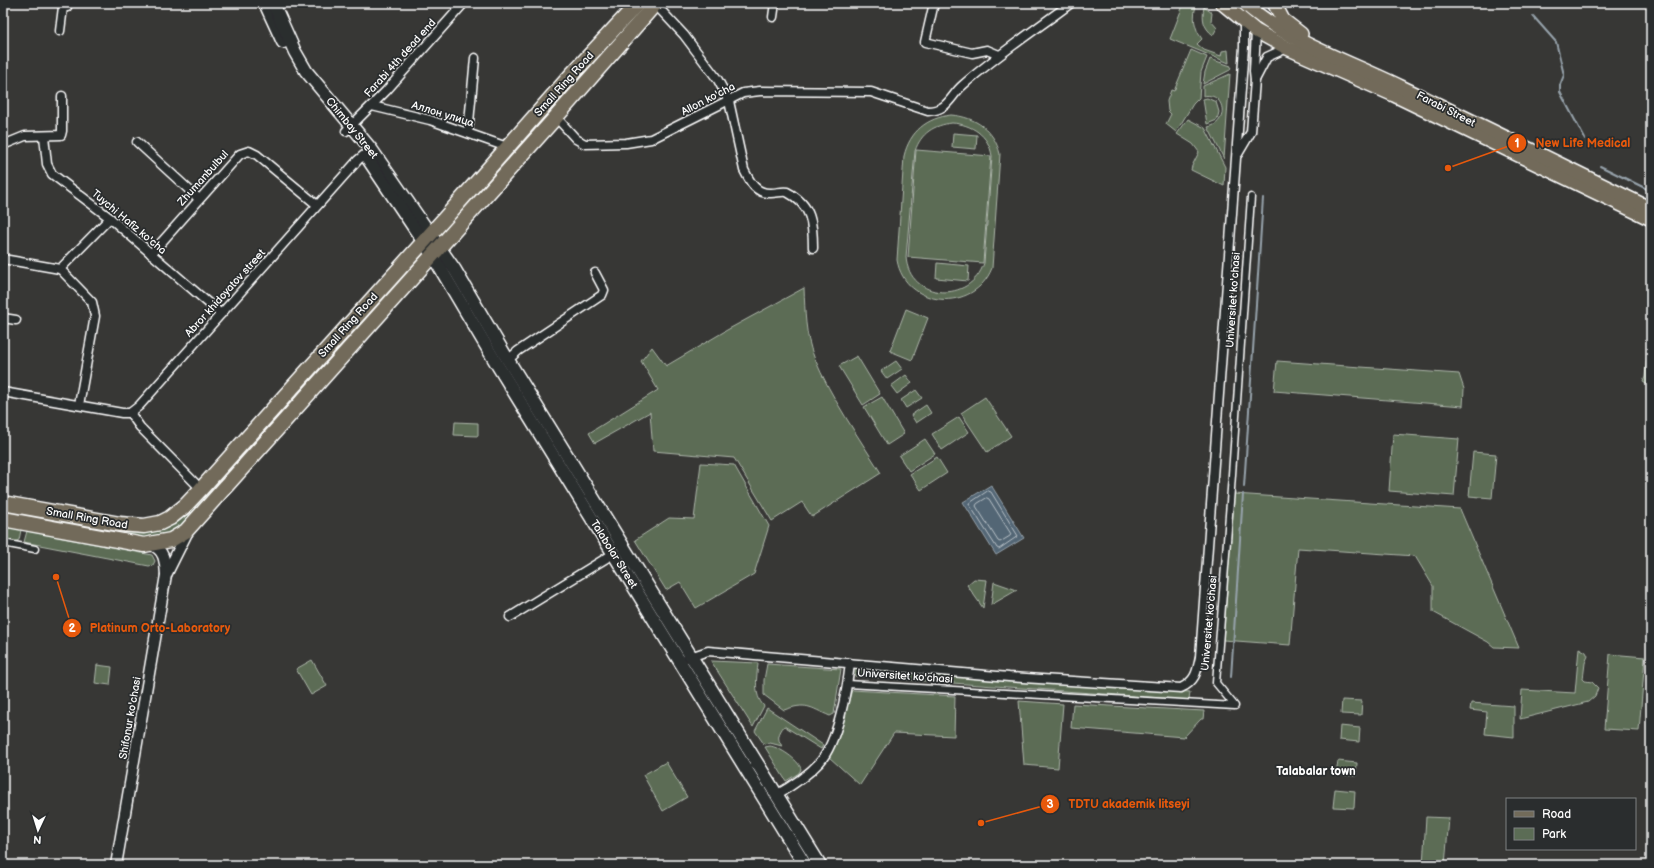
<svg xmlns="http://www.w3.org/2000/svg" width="1654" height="868" viewBox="0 0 1654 868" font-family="'Balsamiq Sans',sans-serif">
  <rect width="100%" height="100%" fill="#373735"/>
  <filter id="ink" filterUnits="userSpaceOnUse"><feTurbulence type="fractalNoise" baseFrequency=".025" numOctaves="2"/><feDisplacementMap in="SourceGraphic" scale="8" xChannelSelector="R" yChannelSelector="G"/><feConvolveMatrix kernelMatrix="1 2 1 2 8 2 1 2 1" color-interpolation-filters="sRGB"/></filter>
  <g filter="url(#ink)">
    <g fill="#5b6c55" stroke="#adb6aa" fill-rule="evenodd">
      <path d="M 1184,3 L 1197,3 C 1192,16 1194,28 1202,39 L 1197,44 L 1204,50 L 1221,56 L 1222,51 L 1228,50 L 1229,63 L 1170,39 Z"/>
      <path d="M 1204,7 L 1212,13 L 1211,21 L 1217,28 L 1213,35 C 1203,27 1202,19 1204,7 Z"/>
      <path d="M 1191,50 L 1207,57 L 1201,72 L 1199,98 L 1193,104 L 1176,132 L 1166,124 L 1171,114 L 1168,111 L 1167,101 L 1171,90 L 1174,91 Z"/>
      <path d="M 1210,59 L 1231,66 L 1230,70 L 1203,84 L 1205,72 Z"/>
      <path d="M 1230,74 L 1224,159 L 1208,127 C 1230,123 1225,91 1203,96 L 1203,86 Z"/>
      <path d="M 572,84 L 575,87 L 442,237 L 438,234 Z"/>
      <path d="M 1207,98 L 1216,102 L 1219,112 L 1217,120 L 1207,124 L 1203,99 Z"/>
      <path d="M 951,115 C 976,117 994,130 1000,154 L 992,268 C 974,314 905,308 897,260 L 904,156 C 910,131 927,118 951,115 ZM 952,123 C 971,124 989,135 992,156 L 984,263 C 971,304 909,301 906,257 L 915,151 C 921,133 934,125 952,123 Z"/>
      <path d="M 1188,119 L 1205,128 L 1225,167 L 1224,186 L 1191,170 L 1192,166 L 1199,152 L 1193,144 L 1177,134 Z"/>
      <path d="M 953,133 L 977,135 L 976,149 L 952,147 Z"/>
      <path d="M 916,150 L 991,156 L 983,263 L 908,257 Z"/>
      <path d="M 412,262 L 415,265 L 275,421 L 272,421 L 271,420 Z"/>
      <path d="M 937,263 L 969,266 L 968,281 L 936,278 Z"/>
      <path d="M 804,288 C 805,311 805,335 814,357 C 831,398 858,436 881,473 L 812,517 L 802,502 L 772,521 L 734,458 L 653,451 L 650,412 L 595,443 L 589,433 L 658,390 L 641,361 L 652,347 L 666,366 L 727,330 Z"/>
      <path d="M 906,309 L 928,318 L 912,360 L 890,351 Z"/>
      <path d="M 1649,334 L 1651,334 L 1651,387 L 1643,382 L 1645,377 Z"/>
      <path d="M 857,356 L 880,394 L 863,405 L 839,366 Z"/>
      <path d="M 896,361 L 902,369 L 887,379 L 881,371 Z"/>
      <path d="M 1277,361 L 1459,374 L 1464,389 L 1463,406 L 1274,391 Z"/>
      <path d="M 906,375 L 912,383 L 897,394 L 891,386 Z"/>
      <path d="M 916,390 L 922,398 L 906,408 L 901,400 Z"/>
      <path d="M 882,397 L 904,434 L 887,445 L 864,407 Z"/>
      <path d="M 985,397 L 1011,436 L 987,452 L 961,413 Z"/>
      <path d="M 926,405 L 931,413 L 916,423 L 911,415 Z"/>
      <path d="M 959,417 L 969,432 L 942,450 L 932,434 Z"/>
      <path d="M 455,422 L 478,423 L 478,436 L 454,435 Z"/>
      <path d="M 1393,434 L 1459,439 L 1454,496 L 1389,491 Z"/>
      <path d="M 925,439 L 935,454 L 909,471 L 899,456 Z"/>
      <path d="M 253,441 L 257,443 L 186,523 L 176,531 L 153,540 L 3,515 L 3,509 L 132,532 C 169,537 191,509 214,485 C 227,470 240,456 253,441 Z"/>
      <path d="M 1473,452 L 1496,454 L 1492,498 L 1469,496 Z"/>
      <path d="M 937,457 L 947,473 L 921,490 L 910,474 Z"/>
      <path d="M 701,463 L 734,465 L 769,526 L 754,574 L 696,608 L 680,582 L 666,590 L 635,540 L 669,518 L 694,519 Z"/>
      <path d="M 1234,494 L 1460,509 L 1519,648 L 1494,647 L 1488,642 L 1433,612 L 1433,586 L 1415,556 L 1298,548 L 1290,645 L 1223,640 Z"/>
      <path d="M 3,526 L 21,530 L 19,540 L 14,542 L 3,540 Z"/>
      <path d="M 27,531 L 152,555 L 155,561 L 153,565 L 149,566 L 24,542 Z"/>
      <path d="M 974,579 L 987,580 L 983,608 L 967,585 Z"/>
      <path d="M 994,582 L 1017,590 L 991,605 Z"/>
      <path d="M 1579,648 L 1586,652 L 1588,656 L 1585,663 L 1583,679 L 1585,681 L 1592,682 L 1598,688 L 1595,696 L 1588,702 L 1520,719 L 1522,690 L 1575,693 Z"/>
      <path d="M 1610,654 L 1645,657 L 1639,731 L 1604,729 Z"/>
      <path d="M 312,660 L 327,686 L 311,695 L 296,669 Z"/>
      <path d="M 711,661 L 758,663 C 757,677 753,695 764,706 L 753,727 Z"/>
      <path d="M 767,664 L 841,669 L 834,714 L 830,716 C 809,707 807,702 784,710 L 764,695 L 764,680 Z"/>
      <path d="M 97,665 L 112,667 L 110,685 L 95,683 Z"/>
      <path d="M 855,668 L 1190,692 L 1189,700 L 855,676 Z"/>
      <path d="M 852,690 L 955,696 L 954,736 L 894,733 L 860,785 L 829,757 L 839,734 Z"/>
      <path d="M 1342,700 L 1362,701 L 1361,715 L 1341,714 Z"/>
      <path d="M 1019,701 L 1063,704 L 1058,768 L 1024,765 Z"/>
      <path d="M 1471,703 L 1514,706 L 1514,737 L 1485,734 L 1487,712 L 1470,710 Z"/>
      <path d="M 1073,704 L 1204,711 L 1203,719 L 1201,719 L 1184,737 L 1071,728 Z"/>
      <path d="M 767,708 L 823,745 L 821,749 L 784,726 C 779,733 776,738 782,746 L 770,743 L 764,744 L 755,731 Z"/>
      <path d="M 1340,726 L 1360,728 L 1359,742 L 1339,740 Z"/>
      <path d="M 770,746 C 779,747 799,760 801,769 L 799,773 L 786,781 L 765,747 Z"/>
      <path d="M 1338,761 L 1357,763 L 1356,776 L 1336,775 Z"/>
      <path d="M 666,762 L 687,797 L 663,811 L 643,775 Z"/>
      <path d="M 1335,789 L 1355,791 L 1354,808 L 1333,807 Z"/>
      <path d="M 1426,817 L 1449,818 L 1445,865 L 1423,865 Z"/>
    </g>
    <path fill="#526675" stroke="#97a3ac" d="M 991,485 L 1024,538 L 996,555 L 963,502 Z"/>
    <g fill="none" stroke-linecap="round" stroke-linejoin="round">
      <g stroke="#bac2c8" stroke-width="1">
        <path d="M 988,491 L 991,492 L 1018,536 L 999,549 L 997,548 L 969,504 Z"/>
        <path d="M 987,498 L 989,499 L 1011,534 L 1010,536 L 1000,542 L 998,541 L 976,506 L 977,504 Z"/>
      </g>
      <g stroke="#97a3ac" stroke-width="2">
        <path d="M 1533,16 L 1556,42 L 1564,75 L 1560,85 L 1560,92 L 1585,139"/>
        <path d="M 1600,166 L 1651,191"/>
        <path d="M 1244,487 L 1263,198"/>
        <path d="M 1231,677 L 1243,494"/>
      </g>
      <g stroke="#fff" stroke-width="9">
        <g id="pedestrian">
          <path d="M 3,543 L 35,549"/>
          <path d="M 848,684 L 1235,706 L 1216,683 L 1231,489 L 1251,197"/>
        </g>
      </g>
      <g stroke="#fff" stroke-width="11">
        <g id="minor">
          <path d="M 934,3 L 925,42 L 972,53 L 987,50 L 999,55"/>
          <path d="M 655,4 L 684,35 L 718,80 L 729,101 L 744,170 C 750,182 756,194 771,193 C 777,193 782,191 787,192 C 812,205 813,224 813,248"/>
          <path d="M 773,17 L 775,3"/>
          <path d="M 60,31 L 63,7 L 67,7 L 67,3"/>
          <path d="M 1255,80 L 1267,57 L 1287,48"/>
          <path d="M 372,106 L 430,120 L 507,147"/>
          <path d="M 556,117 L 576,139 L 585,144 L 626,143 L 651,139 L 743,93 L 760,91 L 871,92 L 928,111 C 949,110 950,96 963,85 C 997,55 1035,30 1071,3"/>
          <path d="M 346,131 L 386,91 L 464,3"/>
          <path d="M 468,133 L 475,58"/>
          <path d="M 44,136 L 47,164 L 52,174 L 110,218 L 221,314"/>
          <path d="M 137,142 L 199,199"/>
          <path d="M 3,145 L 25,136 L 61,135 L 62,131 L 62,96"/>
          <path d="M 1238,154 L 1251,132 L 1255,80 L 1254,71 L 1256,31"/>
          <path d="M 151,254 L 240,154 L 249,151 L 257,155 L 317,205"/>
          <path d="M 3,259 L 60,269"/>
          <path d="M 60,269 L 92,302 L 95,316 L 79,405"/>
          <path d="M 60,269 L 110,218"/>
          <path d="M 3,318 L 16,320"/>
          <path d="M 508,360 L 518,351 L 602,295 L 604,290 L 595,273"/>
          <path d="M 3,392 L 122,413 L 130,413 L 139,406 L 358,160 L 371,149"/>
          <path d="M 130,413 L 140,427 L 201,489"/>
          <path d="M 510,617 L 613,554"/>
          <path d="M 687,658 L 708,651 L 1009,677 L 1181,688 C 1196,681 1197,671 1200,657 L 1244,47 L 1244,21"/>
          <path d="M 776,795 C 792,786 808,775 820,762 C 838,741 847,690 850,663"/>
        </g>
      </g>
      <g stroke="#fff" stroke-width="13">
        <g id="tertiary">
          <path d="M 151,545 C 165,550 165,562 166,575"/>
          <path d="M 116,865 L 166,575 L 189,529"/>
        </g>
      </g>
      <g stroke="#fff" stroke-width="15">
        <g id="secondary">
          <path d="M 265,3 L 283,42"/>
          <path d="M 273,3 L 295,52 L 306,71 L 371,149 L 455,270 L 508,360 L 820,865"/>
          <path d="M 368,159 L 433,256 L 498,366 L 805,865"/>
        </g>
      </g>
      <g stroke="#fff" stroke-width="16">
        <g id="primary">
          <path d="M 1222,3 L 1256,31 L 1287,48 L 1394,95 L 1651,219"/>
          <path d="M 1244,3 C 1289,43 1348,61 1401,87 C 1485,127 1567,168 1651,209"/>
          <path d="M 1274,3 L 1283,20 L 1301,34"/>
        </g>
      </g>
      <g stroke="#fff" stroke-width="17">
        <g id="trunk">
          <path d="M 3,503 L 120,524 L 144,526 L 160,523 L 170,518 L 185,506 L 201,489 L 445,218 L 573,73 L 638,3"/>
          <path d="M 3,519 L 144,545 L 171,540 L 186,531 L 556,117 L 656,3"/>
        </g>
      </g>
      <use href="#pedestrian" stroke="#2a2d2e" stroke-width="6"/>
      <use href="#minor" stroke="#2a2d2e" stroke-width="8"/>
      <use href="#tertiary" stroke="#2a2d2e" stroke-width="10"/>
      <use href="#secondary" stroke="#2a2d2e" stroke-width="12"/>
      <use href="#primary" stroke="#726b5a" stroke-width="13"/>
      <use href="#trunk" stroke="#726b5a" stroke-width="14"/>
    </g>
  </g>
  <g text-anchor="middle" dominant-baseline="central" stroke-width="3.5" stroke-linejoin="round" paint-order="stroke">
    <g font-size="11" fill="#fff" stroke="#2a2d2e">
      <text transform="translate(400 58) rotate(-48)">Farabi 4th dead end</text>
      <text transform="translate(564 84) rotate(-48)">Small Ring Road</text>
      <text transform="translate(708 99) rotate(-27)">Allon ko'cha</text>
      <text transform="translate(1446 109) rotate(27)">Farabi Street</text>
      <text transform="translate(443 114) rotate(17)">Аллон улица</text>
      <text transform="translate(352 128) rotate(51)">Chimbay Street</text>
      <text transform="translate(203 178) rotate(-48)">Zhumanbulbul</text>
      <text transform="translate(129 222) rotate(40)">Tuychi Hafiz ko'cha</text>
      <text transform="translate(225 293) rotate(-48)">Abror khidoyatov street</text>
      <text transform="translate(1233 300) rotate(-86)">Universitet ko'chasi</text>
      <text transform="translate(348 325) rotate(-48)">Small Ring Road</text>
      <text transform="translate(87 518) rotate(10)">Small Ring Road</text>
      <text transform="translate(614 554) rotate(58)">Talabolar Street</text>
      <text transform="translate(1209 623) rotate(-85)">Universitet ko'chasi</text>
      <text transform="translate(905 676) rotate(4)">Universitet ko'chasi</text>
      <text transform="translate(130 718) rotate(-80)">Shifonur ko'chasi</text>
    </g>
    <g font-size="12" font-weight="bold" fill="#fff" stroke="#2a2d2e">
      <text x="1316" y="771">Talabalar town</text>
    </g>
  </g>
  <path fill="none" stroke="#e8590c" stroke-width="1.5" d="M1448 168L1517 143M56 577L72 628M981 823L1050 804"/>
  <g fill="#e8590c" stroke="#2a2d2e" stroke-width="1.5">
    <circle cx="1448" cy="168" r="4"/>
    <circle cx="56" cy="577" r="4"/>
    <circle cx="981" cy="823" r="4"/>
    <circle cx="1517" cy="143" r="10"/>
    <circle cx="72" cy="628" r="10"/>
    <circle cx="1050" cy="804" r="10"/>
  </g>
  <g font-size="12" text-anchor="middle" font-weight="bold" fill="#fff">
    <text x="1517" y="147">1</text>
    <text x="72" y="632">2</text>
    <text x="1050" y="808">3</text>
  </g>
  <g font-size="12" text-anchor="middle" font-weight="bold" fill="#e8590c" stroke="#2a2d2e" stroke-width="3.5" stroke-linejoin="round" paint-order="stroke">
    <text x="1583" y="147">New Life Medical</text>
    <text x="160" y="632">Platinum Orto-Laboratory</text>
    <text x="1129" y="808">TDTU akademik litseyi</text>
  </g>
  <rect width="1654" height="868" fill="none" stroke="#2a2d2e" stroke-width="16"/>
  <rect x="8" y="8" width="1638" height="852" fill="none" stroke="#fff" stroke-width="1.5" filter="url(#ink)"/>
  <rect x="1506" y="798" width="130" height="52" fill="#2a2d2e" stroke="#7f8182"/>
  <rect x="1514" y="811" width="20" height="6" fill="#726b5a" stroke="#7f8182"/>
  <text x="1542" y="818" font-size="12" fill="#ffffff">Road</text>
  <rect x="1514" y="828" width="20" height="12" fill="#5b6c55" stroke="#7f8182"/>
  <text x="1542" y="838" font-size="12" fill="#ffffff">Park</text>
  <g transform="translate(38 830) rotate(184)" stroke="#2a2d2e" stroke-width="3" paint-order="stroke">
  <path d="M0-3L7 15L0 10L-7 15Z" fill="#ffffff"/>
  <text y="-6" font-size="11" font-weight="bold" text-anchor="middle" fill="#ffffff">N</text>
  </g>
</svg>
